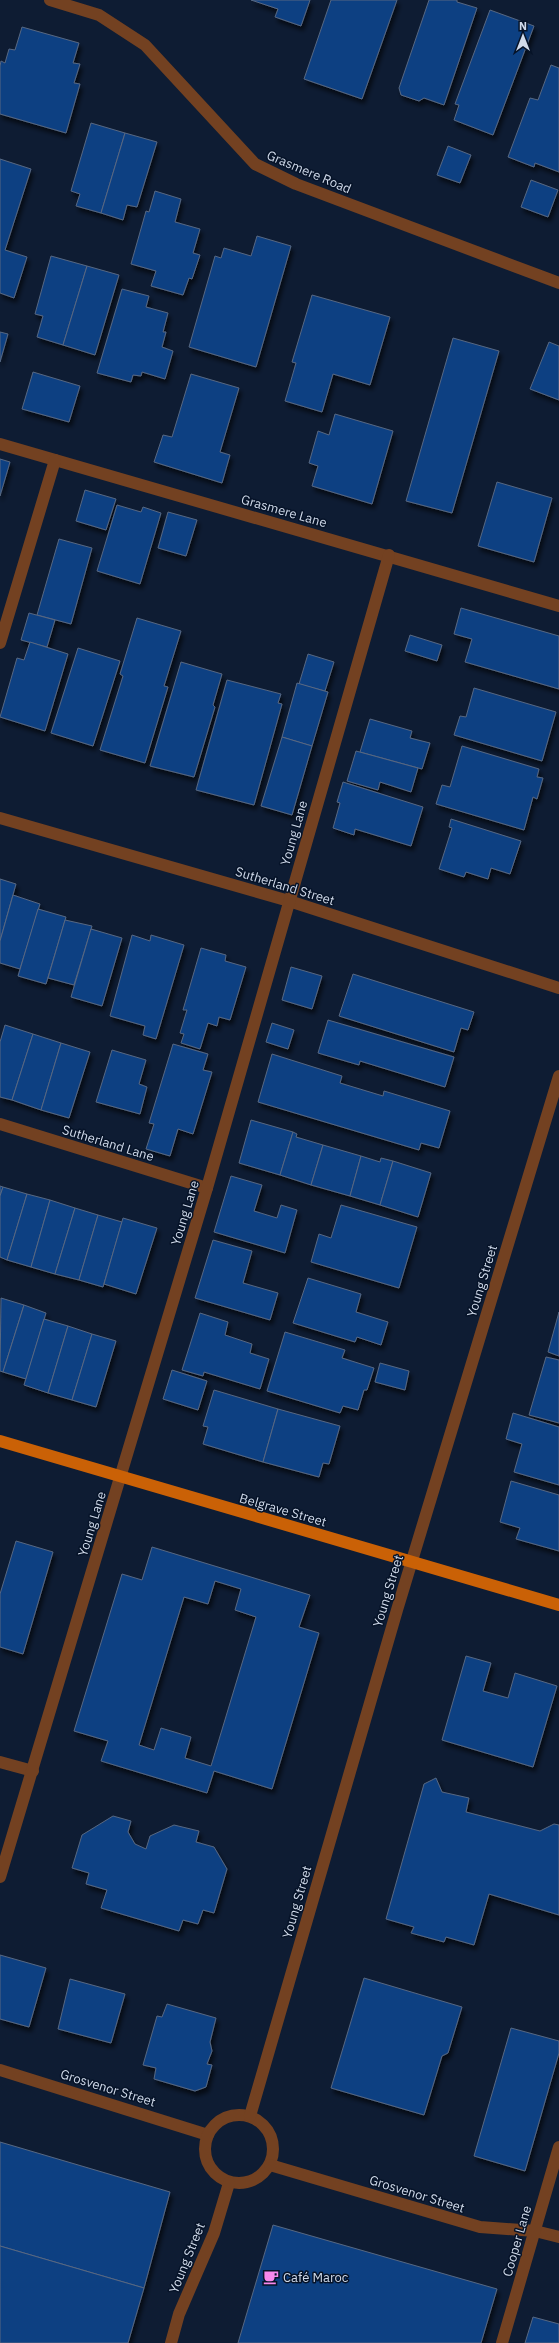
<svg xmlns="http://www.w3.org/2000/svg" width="559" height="2343" viewBox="0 0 559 2343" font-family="'IBM Plex Sans',sans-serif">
  <defs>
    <filter id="shadow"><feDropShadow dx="2.5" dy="4.5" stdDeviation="2" flood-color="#0009"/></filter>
  </defs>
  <rect width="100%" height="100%" fill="#0e1c33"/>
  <g fill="#103f82" stroke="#566882" fill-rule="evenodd" filter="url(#shadow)">
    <path d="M 251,0 L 310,0 L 301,26 L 275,17 L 278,9 Z"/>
    <path d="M 331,0 L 397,0 L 362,99 L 304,79 Z"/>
    <path d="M 429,0 L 457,0 L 457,2 L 477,8 L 444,105 L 424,98 L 419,101 L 401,95 L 399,88 Z"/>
    <path d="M 490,10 L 534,26 L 493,135 L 454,120 L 459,105 L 455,104 Z"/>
    <path d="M 22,27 L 79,43 L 73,63 L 80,64 L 74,83 L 80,84 L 66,133 L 0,114 L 0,66 L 1,61 L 5,63 L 9,49 L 15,50 Z"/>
    <path d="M 551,65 L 559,68 L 559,172 L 535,163 L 534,167 L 508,157 L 530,98 L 538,100 Z"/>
    <path d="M 91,123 L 125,133 L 101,213 L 76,206 L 80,194 L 71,191 Z"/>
    <path d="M 125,133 L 157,142 L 137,207 L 127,205 L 123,220 L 101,213 Z"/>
    <path d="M 448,146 L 471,155 L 460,183 L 437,175 Z"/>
    <path d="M 0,159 L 31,169 L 5,250 L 27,257 L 14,298 L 0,293 Z"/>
    <path d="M 531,180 L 558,190 L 548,217 L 521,207 Z"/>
    <path d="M 155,191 L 181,199 L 175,222 L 200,229 L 193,253 L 200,255 L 192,279 L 189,278 L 183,295 L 151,286 L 156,271 L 131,264 L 146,211 L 149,212 Z"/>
    <path d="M 257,236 L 291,246 L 256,367 L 189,347 L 215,256 L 221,258 L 224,248 L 251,256 Z"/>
    <path d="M 51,256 L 87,266 L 63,345 L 37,337 L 43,316 L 35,314 Z"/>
    <path d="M 87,266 L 119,275 L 95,355 L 63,345 Z"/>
    <path d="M 122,289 L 149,296 L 146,307 L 168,313 L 163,332 L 166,332 L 162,347 L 173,351 L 165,379 L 142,372 L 141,376 L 133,375 L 131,382 L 97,373 Z"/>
    <path d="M 312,295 L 390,317 L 370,385 L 333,374 L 322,412 L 285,401 L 296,363 L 292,362 Z"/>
    <path d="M 0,332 L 8,334 L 0,362 Z"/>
    <path d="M 453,338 L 499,351 L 452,513 L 406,501 Z"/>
    <path d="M 549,342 L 559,346 L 559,400 L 530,389 Z"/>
    <path d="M 33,372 L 80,386 L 69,422 L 22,409 Z"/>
    <path d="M 191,374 L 239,388 L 220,452 L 230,455 L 222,483 L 154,462 L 163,435 L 172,437 Z"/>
    <path d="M 335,414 L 393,431 L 372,504 L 312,486 L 318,466 L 309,463 L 318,431 L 329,435 Z"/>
    <path d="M 0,459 L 10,462 L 0,496 Z"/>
    <path d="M 497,482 L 552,498 L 534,562 L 478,546 Z"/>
    <path d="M 85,490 L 116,499 L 106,530 L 76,521 Z"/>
    <path d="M 117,505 L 141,512 L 143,507 L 161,513 L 140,584 L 97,571 Z"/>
    <path d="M 168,512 L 197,520 L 186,556 L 158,548 Z"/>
    <path d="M 59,539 L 92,548 L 71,624 L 37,615 Z"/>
    <path d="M 461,608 L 559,636 L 559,689 L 465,662 L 472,639 L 454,634 Z"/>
    <path d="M 29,613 L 55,620 L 47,647 L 21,640 Z"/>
    <path d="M 137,618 L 181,631 L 164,686 L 168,687 L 145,763 L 100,750 L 123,676 L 120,674 Z"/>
    <path d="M 410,635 L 442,645 L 437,661 L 405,651 Z"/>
    <path d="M 30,642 L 68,654 L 45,731 L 0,717 L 17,658 L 24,660 Z"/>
    <path d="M 78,648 L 120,661 L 93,746 L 51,733 Z"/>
    <path d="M 308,654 L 334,662 L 325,691 L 299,684 Z"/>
    <path d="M 181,662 L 222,674 L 213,705 L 215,707 L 194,777 L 150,766 Z"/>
    <path d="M 227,680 L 281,694 L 278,703 L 282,704 L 254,805 L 196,790 Z"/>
    <path d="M 297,683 L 328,692 L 312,746 L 282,737 Z"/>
    <path d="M 474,688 L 556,712 L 542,761 L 454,735 L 460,716 L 466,717 Z"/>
    <path d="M 370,719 L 412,731 L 410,738 L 430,743 L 422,769 L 360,752 Z"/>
    <path d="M 282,737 L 312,746 L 292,815 L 261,806 Z"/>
    <path d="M 462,746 L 539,769 L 537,777 L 543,778 L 537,799 L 533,797 L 524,830 L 436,804 L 442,785 L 450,787 Z"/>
    <path d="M 356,751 L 418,768 L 411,792 L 380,782 L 378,790 L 347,781 Z"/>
    <path d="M 343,782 L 423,807 L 411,846 L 355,829 L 354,835 L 333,828 L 340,803 L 337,802 Z"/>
    <path d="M 451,819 L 521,841 L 510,874 L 491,868 L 488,879 L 466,872 L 464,877 L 439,869 L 452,828 L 449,827 Z"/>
    <path d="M 0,879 L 16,884 L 0,941 Z"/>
    <path d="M 13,895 L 40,904 L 20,969 L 0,963 L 0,941 Z"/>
    <path d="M 38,909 L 66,917 L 46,984 L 18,976 Z"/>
    <path d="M 65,920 L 92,926 L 74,985 L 48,978 Z"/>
    <path d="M 91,929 L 122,938 L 102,1006 L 71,997 Z"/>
    <path d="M 132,935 L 150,941 L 151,935 L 184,945 L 156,1039 L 143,1035 L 145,1026 L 110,1016 Z"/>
    <path d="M 201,948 L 226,955 L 225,961 L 246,967 L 230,1020 L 219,1017 L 217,1026 L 208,1023 L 200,1049 L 181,1043 L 184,1034 L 180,1033 L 187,1010 L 183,1010 Z"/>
    <path d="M 291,967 L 322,976 L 312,1009 L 282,1000 Z"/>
    <path d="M 353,974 L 474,1012 L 468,1030 L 461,1028 L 454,1052 L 339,1016 Z"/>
    <path d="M 328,1020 L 454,1057 L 445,1087 L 360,1061 L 359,1065 L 318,1053 Z"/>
    <path d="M 272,1023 L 294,1030 L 288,1049 L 266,1042 Z"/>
    <path d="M 5,1025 L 33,1034 L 12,1100 L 0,1097 L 0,1042 Z"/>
    <path d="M 33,1034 L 61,1043 L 41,1110 L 12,1100 Z"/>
    <path d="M 61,1043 L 90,1052 L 69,1118 L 41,1110 Z"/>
    <path d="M 173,1044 L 208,1054 L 203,1070 L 212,1072 L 193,1134 L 178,1129 L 170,1156 L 146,1149 L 154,1124 L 149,1123 Z"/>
    <path d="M 112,1050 L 146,1060 L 139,1084 L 147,1087 L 140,1114 L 96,1102 Z"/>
    <path d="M 272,1054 L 342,1076 L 340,1083 L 383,1096 L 384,1091 L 450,1111 L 439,1148 L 421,1143 L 419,1150 L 258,1102 Z"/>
    <path d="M 251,1120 L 293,1132 L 280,1175 L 239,1163 Z"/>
    <path d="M 293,1132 L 297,1134 L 296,1137 L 323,1145 L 311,1185 L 280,1175 Z"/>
    <path d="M 323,1145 L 361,1156 L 350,1196 L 311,1185 Z"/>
    <path d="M 361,1156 L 380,1162 L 381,1158 L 393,1161 L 380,1205 L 350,1196 Z"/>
    <path d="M 393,1161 L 431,1173 L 418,1217 L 380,1205 Z"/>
    <path d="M 231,1176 L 262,1185 L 254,1211 L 277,1218 L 281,1205 L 297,1210 L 285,1253 L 214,1232 Z"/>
    <path d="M 0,1186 L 3,1187 L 0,1196 Z"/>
    <path d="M 3,1187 L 27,1194 L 7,1260 L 0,1257 L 0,1196 Z"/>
    <path d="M 27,1194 L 50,1200 L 31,1267 L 7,1260 Z"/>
    <path d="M 50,1200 L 75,1208 L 55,1274 L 31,1267 Z"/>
    <path d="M 341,1205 L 417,1227 L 399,1288 L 311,1262 L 319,1234 L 331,1238 Z"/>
    <path d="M 75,1208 L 98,1215 L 79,1280 L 55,1274 Z"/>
    <path d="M 98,1215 L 122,1222 L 103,1287 L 79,1280 Z"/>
    <path d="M 123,1218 L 157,1228 L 136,1294 L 104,1284 Z"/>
    <path d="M 213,1240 L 252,1251 L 243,1283 L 278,1293 L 270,1320 L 195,1298 Z"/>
    <path d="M 308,1278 L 361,1294 L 356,1312 L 388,1322 L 381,1345 L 357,1337 L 355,1342 L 293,1323 Z"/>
    <path d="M 1,1298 L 24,1305 L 3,1372 L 0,1371 Z"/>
    <path d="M 24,1305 L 46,1313 L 26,1379 L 3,1372 Z"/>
    <path d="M 559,1312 L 559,1356 L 548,1352 Z"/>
    <path d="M 200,1313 L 228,1322 L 225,1335 L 252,1344 L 250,1353 L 269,1359 L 260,1389 L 204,1372 L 203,1376 L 182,1370 Z"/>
    <path d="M 44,1319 L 68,1326 L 48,1393 L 24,1385 Z"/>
    <path d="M 68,1326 L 92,1334 L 72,1400 L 48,1393 Z"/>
    <path d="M 285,1332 L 345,1350 L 342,1358 L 374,1368 L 367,1390 L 364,1390 L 358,1410 L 343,1406 L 340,1413 L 267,1391 Z"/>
    <path d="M 92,1334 L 116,1341 L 96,1407 L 72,1400 Z"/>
    <path d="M 546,1357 L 559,1360 L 559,1423 L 529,1415 Z"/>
    <path d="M 380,1363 L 409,1371 L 405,1390 L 375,1382 Z"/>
    <path d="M 172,1370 L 207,1381 L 198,1410 L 163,1399 Z"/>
    <path d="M 214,1390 L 278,1409 L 263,1462 L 203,1444 L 208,1427 L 203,1426 Z"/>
    <path d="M 278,1409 L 340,1426 L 329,1464 L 323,1463 L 319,1477 L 263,1462 Z"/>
    <path d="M 513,1413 L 559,1427 L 559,1485 L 514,1472 L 522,1444 L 506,1439 Z"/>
    <path d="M 511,1481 L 559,1495 L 559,1551 L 516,1539 L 520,1528 L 500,1522 Z"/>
    <path d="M 16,1541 L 53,1552 L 23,1654 L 0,1647 L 0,1594 Z"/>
    <path d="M 152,1547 L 310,1595 L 299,1627 L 319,1633 L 272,1789 L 214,1771 L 207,1793 L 101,1761 L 108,1741 L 74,1731 L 122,1574 L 142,1580 ZM 215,1581 L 241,1589 L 235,1610 L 256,1617 L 211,1766 L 185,1758 L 191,1737 L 161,1728 L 154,1750 L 139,1745 L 184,1597 L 208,1604 Z"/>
    <path d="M 466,1656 L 491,1663 L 483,1691 L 508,1698 L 515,1673 L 557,1686 L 533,1767 L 442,1740 Z"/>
    <path d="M 436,1778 L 442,1792 L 469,1798 L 466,1812 L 540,1831 L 554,1824 L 559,1825 L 559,1915 L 489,1894 L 474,1945 L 446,1937 L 444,1942 L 411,1933 L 414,1927 L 386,1919 L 424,1784 Z"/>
    <path d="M 113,1816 L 131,1821 L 128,1832 L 135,1844 L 146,1849 L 150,1836 L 174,1825 L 199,1831 L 196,1842 L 214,1847 L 227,1869 L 214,1913 L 203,1910 L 198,1924 L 183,1920 L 179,1931 L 101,1908 L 107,1890 L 86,1884 L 89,1873 L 72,1868 L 82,1835 Z"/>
    <path d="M 0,1955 L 46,1968 L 29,2027 L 0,2019 Z"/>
    <path d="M 364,1978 L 462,2007 L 448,2053 L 442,2056 L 424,2115 L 331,2088 Z"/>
    <path d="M 70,1979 L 125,1994 L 111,2043 L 58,2029 Z"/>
    <path d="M 167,2004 L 216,2018 L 210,2042 L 212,2051 L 207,2064 L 212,2065 L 206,2087 L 195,2091 L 154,2079 L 156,2068 L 143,2065 L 157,2016 L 162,2017 Z"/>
    <path d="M 511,2028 L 559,2041 L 559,2053 L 525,2171 L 474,2156 Z"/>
    <path d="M 0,2142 L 170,2192 L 144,2288 L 0,2246 Z"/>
    <path d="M 273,2225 L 497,2289 L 481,2343 L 238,2343 Z"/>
    <path d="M 0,2246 L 144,2288 L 128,2343 L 0,2343 Z"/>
    <path d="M 533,2317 L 559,2324 L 559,2343 L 525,2343 Z"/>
  </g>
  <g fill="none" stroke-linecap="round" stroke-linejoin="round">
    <g stroke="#734121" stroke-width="12">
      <path d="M 50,0 L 99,15 L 145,45 L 255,164 L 296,184 L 559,283"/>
      <path d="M 0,444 L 559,606"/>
      <path d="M 0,643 L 55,460"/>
      <path d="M 0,818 L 289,901 L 559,988"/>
      <path d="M 0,1124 L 207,1188"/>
      <path d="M 0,1762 L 33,1771"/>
      <path d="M 0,1877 L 207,1188 L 389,555"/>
      <path d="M 0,2070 L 208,2135"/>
      <circle cx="239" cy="2149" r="34"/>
      <path d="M 250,2116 L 397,1610 L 559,1076"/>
      <path d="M 270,2165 L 480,2227 L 535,2231 L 559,2237"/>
      <path d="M 171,2343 L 179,2314 L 214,2233 L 229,2183"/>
      <path d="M 502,2343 L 559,2147"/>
    </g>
    <path stroke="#ca6106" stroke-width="12" d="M 0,1441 L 559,1605"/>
  </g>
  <defs>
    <g id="cafe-bare" transform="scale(1.2)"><path d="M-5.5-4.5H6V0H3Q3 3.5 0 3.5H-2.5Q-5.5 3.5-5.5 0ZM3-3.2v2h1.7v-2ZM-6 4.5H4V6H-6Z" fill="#f788ec" stroke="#061328" stroke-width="2.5" paint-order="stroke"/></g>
  </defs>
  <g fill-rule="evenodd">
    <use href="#cafe-bare" x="271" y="2277"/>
  </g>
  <g text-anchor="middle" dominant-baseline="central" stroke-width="3" stroke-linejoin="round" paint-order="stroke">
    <g font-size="13" fill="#d0daea" stroke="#061328">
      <text transform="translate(309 172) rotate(23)">Grasmere Road</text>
      <text transform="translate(284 511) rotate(16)">Grasmere Lane</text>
      <text transform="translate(294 833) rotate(-74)">Young Lane</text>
      <text transform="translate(285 886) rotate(17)">Sutherland Street</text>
      <text transform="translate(108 1143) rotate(17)">Sutherland Lane</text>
      <text transform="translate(185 1213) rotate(-73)">Young Lane</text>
      <text transform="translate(482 1281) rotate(-73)">Young Street</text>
      <text transform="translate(283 1510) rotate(16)">Belgrave Street</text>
      <text transform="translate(92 1524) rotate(-73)">Young Lane</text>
      <text transform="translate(388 1591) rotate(-73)">Young Street</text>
      <text transform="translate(297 1902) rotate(-74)">Young Street</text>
      <text transform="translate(108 2088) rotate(17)">Grosvenor Street</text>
      <text transform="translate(417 2194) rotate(17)">Grosvenor Street</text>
      <text transform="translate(517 2241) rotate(-74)">Cooper Lane</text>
      <text transform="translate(187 2258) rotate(-68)">Young Street</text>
    </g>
    <g font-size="13" fill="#d0daea" stroke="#061328" text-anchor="start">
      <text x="283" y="2277">Café Maroc</text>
    </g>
  </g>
  <g transform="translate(523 36)" stroke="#061328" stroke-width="3" paint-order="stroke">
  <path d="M0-3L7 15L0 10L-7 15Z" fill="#d0daea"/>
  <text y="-6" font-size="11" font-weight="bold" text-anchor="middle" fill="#d0daea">N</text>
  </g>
</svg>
